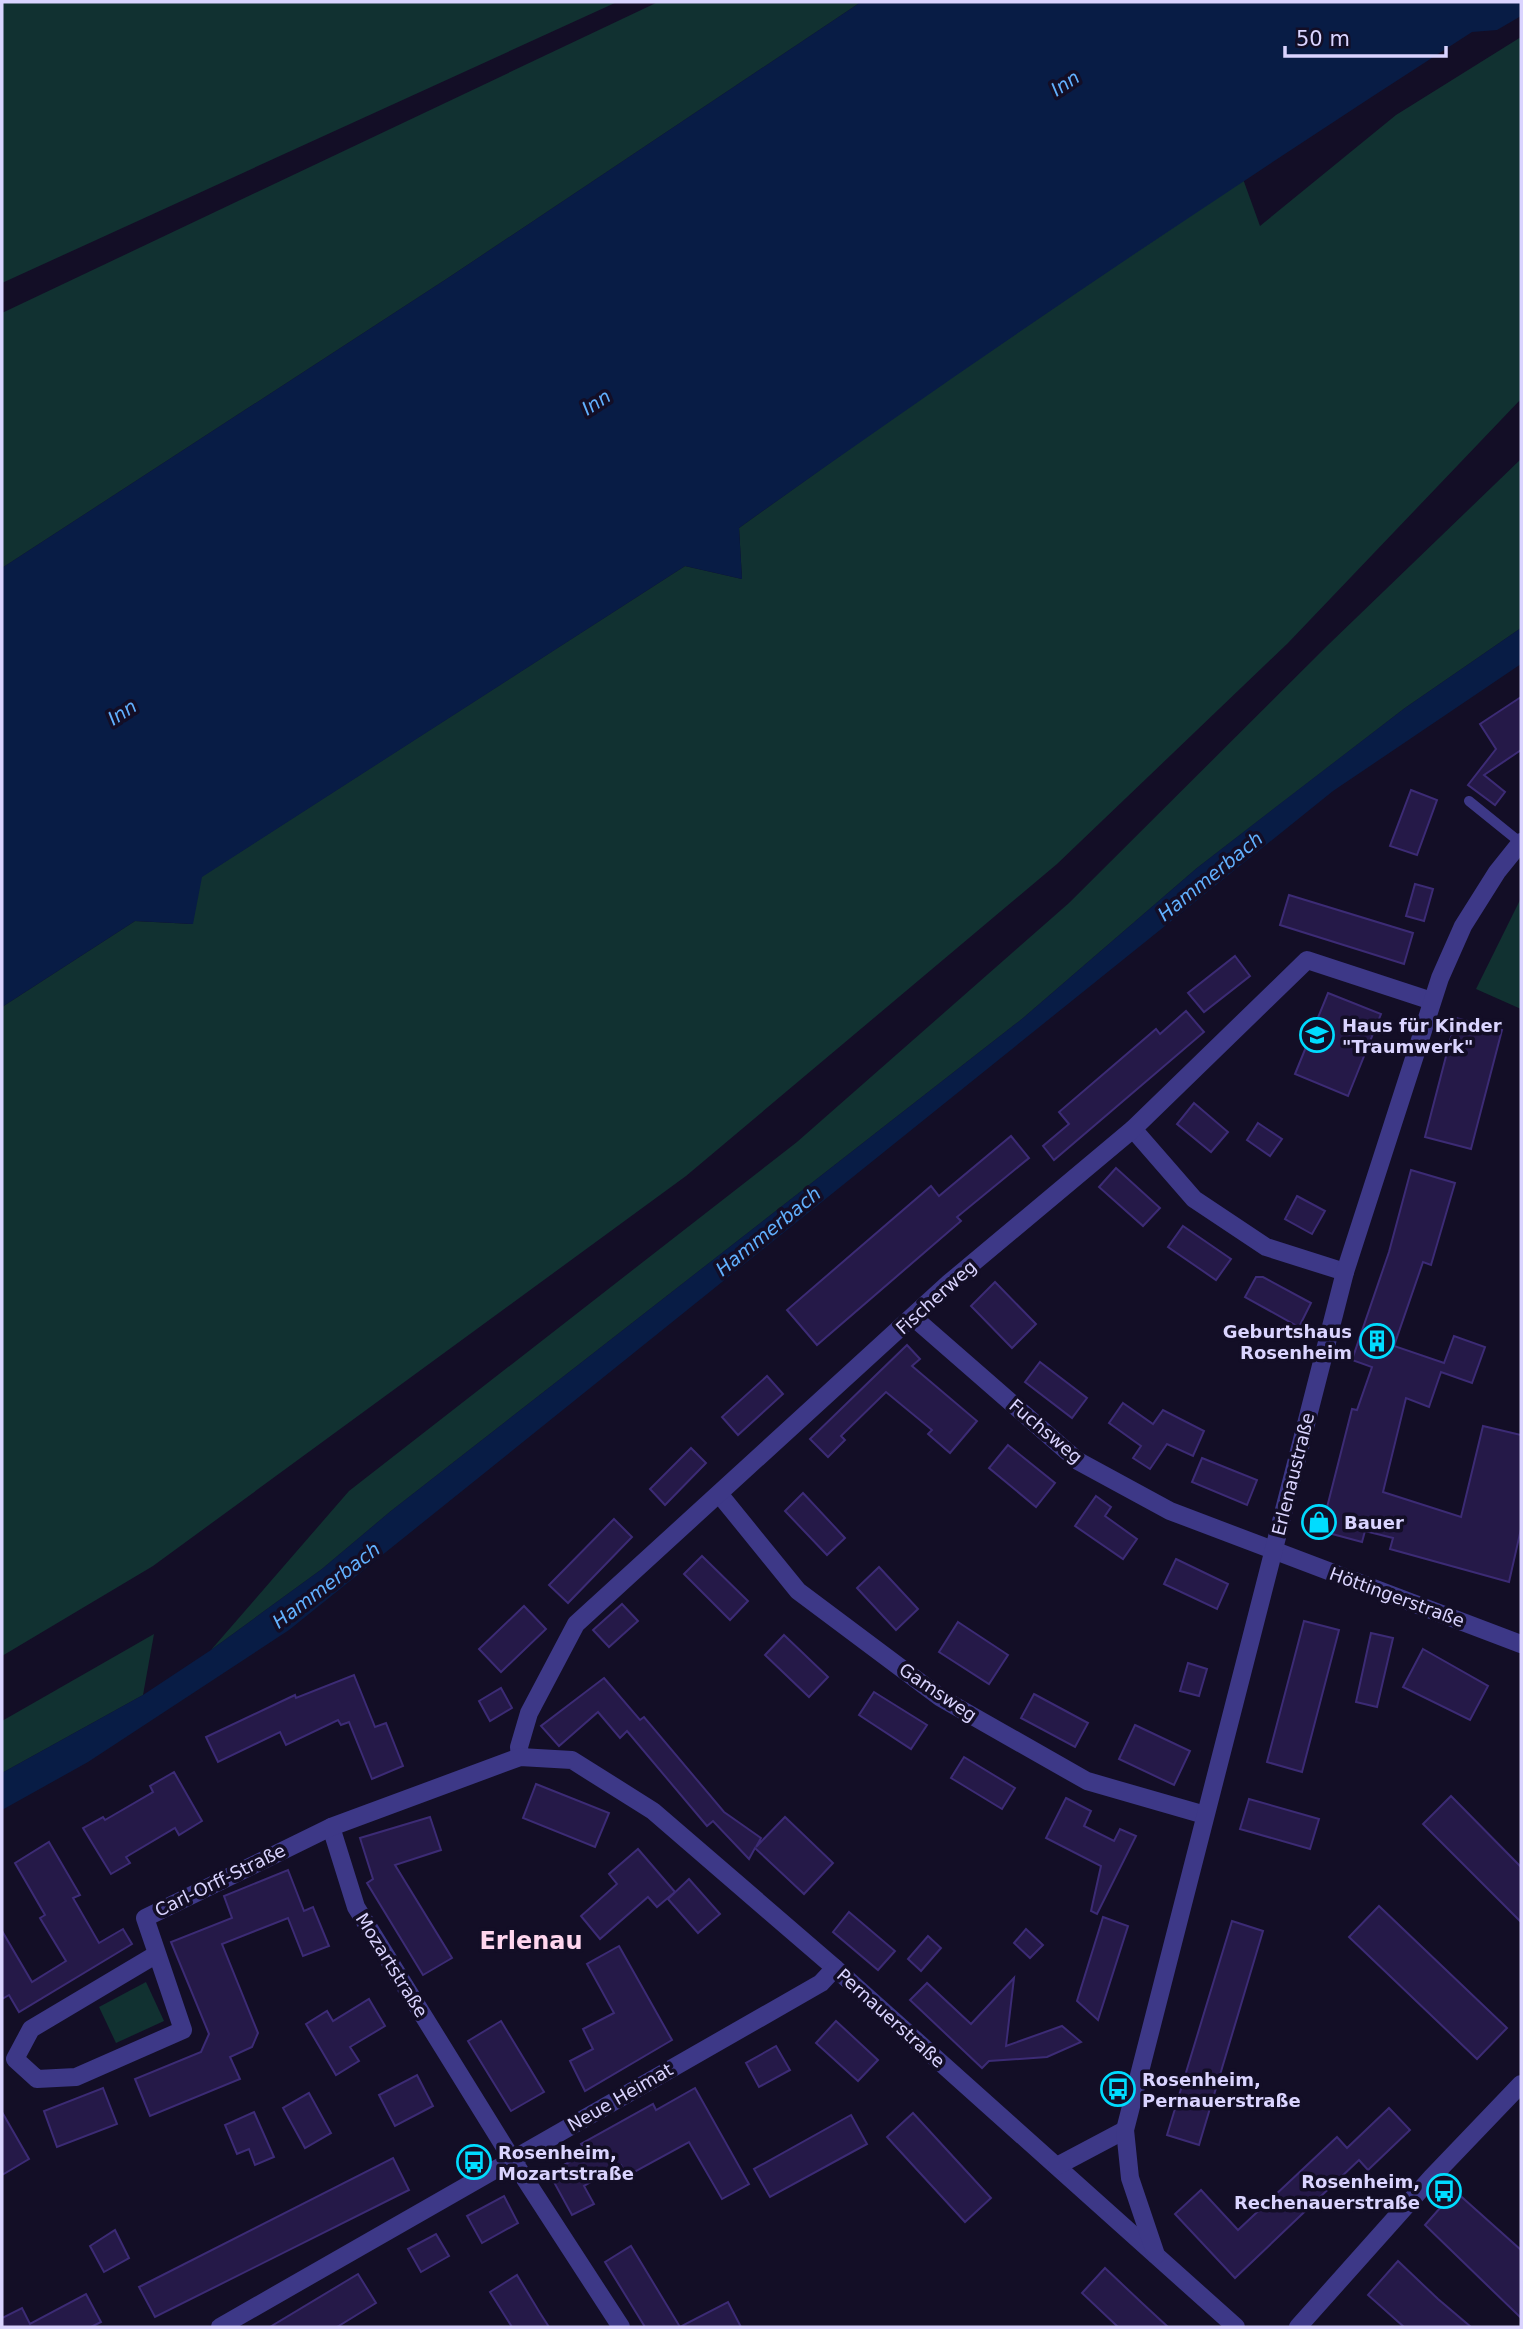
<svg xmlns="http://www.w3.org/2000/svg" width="1523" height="2329" viewBox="0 0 1523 2329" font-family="'DejaVu Sans',sans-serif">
  <rect width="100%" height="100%" fill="#130e26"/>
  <g fill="#113131">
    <path d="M 2,2 L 617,2 L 2,283 Z"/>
    <path d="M 658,2 L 861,2 L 448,278 L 2,568 L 2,313 Z"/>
    <path d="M 1521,37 L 1521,399 L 1288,643 L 1057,864 L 686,1176 L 153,1566 L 2,1656 L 2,1007 L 135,921 L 192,924 L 201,877 L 685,566 L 742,579 L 739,528 L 908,407 L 1243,179 L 1260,226 L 1396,115 Z"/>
    <path d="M 1521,459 L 1521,628 L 1405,708 L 1197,868 L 1022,1019 L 391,1511 L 322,1569 L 211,1650 L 349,1491 L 797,1142 L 1069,903 L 1328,645 Z"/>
    <path d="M 1521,898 L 1521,1009 L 1476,989 Z"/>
    <path d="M 154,1634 L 143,1695 L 2,1773 L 2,1721 Z"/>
    <path d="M 146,1982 L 164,2021 L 116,2043 L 99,2007 Z"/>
  </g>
  <g fill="#081c45">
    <path d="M 861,2 L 1521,2 L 1521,16 L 1497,30 L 1472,32 C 1224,192 979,356 739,528 L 742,579 L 685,566 L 202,877 L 193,924 L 135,921 L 2,1007 L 2,568 L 448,278 Z"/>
    <path d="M 1521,628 L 1521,664 L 1333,791 L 289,1630 L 88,1762 L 2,1810 L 2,1773 L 143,1695 L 211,1650 L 322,1569 L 391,1511 L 1022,1019 L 1197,868 L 1285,800 L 1405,708 Z"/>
  </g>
  <g fill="#251948" stroke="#3c2b75" stroke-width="2">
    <path d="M 1521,697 L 1521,750 L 1484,775 L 1505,792 L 1495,805 L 1468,785 L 1496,749 L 1480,724 Z"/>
    <path d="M 1411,790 L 1437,800 L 1417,855 L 1390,846 Z"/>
    <path d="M 1415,884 L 1433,889 L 1424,921 L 1406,916 Z"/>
    <path d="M 1289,895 L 1413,933 L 1404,964 L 1280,925 Z"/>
    <path d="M 1235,956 L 1250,976 L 1204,1012 L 1188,993 Z"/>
    <path d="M 1328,993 L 1381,1014 L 1348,1096 L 1295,1074 Z"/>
    <path d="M 1186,1011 L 1204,1032 L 1054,1160 L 1043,1146 L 1069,1124 L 1059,1112 L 1156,1029 L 1160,1034 Z"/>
    <path d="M 1456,1018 L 1502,1030 L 1471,1149 L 1425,1137 Z"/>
    <path d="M 1194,1103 L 1228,1132 L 1211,1152 L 1177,1124 Z"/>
    <path d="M 1258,1123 L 1282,1139 L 1270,1156 L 1247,1140 Z"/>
    <path d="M 1011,1136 L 1029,1158 L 957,1217 L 961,1221 L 817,1345 L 787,1310 L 931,1186 L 939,1196 Z"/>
    <path d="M 1116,1168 L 1160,1208 L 1143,1226 L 1099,1187 Z"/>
    <path d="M 1411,1170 L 1455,1183 L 1431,1265 L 1423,1262 L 1394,1346 L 1444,1363 L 1454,1336 L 1485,1347 L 1472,1383 L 1441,1372 L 1429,1407 L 1406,1398 L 1383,1492 L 1461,1517 L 1483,1426 L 1521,1435 L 1521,1529 L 1509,1582 L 1390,1549 L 1393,1538 L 1365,1531 L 1362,1542 L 1321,1531 L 1352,1409 L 1357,1410 L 1372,1367 L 1352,1360 L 1389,1252 Z"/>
    <path d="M 1297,1196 L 1325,1211 L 1312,1234 L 1285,1219 Z"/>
    <path d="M 1183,1226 L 1231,1259 L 1216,1280 L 1168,1247 Z"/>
    <path d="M 1256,1277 L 1263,1277 L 1311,1303 L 1299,1327 L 1245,1297 Z"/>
    <path d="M 995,1282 L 1036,1324 L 1012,1348 L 971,1306 Z"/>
    <path d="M 907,1345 L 920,1359 L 912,1366 L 977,1421 L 950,1453 L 928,1434 L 932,1430 L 886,1392 L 841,1436 L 845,1440 L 828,1457 L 810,1439 Z"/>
    <path d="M 1040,1362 L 1087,1398 L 1072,1418 L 1025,1382 Z"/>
    <path d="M 767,1376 L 783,1394 L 738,1435 L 722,1417 Z"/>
    <path d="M 1123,1403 L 1153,1424 L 1163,1410 L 1204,1431 L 1193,1456 L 1167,1444 L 1150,1469 L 1133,1458 L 1141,1446 L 1109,1423 Z"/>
    <path d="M 1008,1445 L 1055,1483 L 1036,1507 L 989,1468 Z"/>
    <path d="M 691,1448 L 706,1463 L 665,1505 L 650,1489 Z"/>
    <path d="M 1202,1458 L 1257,1480 L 1247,1505 L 1192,1482 Z"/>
    <path d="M 803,1493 L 845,1538 L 827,1555 L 785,1511 Z"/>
    <path d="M 1096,1496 L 1111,1507 L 1105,1516 L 1137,1539 L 1123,1559 L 1075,1526 Z"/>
    <path d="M 614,1519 L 632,1537 L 568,1603 L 549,1585 Z"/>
    <path d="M 702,1556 L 748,1601 L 730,1620 L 684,1574 Z"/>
    <path d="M 1176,1559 L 1228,1584 L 1217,1609 L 1164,1584 Z"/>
    <path d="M 879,1567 L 918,1609 L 896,1630 L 857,1588 Z"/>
    <path d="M 622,1604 L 638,1621 L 609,1647 L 593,1630 Z"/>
    <path d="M 524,1606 L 546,1629 L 501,1672 L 479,1649 Z"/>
    <path d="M 1304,1621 L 1339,1630 L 1302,1772 L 1267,1762 Z"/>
    <path d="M 958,1622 L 1008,1655 L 989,1684 L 939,1652 Z"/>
    <path d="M 1371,1633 L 1393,1638 L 1377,1707 L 1356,1702 Z"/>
    <path d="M 784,1635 L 828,1677 L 809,1697 L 765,1655 Z"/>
    <path d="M 1423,1649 L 1488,1686 L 1470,1720 L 1403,1687 Z"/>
    <path d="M 1188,1663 L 1207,1669 L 1199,1696 L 1180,1691 Z"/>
    <path d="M 354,1675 L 375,1727 L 386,1723 L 403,1766 L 372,1779 L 349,1722 L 341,1725 L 338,1720 L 286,1745 L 280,1732 L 218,1762 L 206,1737 L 295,1695 L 296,1698 Z"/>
    <path d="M 604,1678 L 640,1720 L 644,1717 L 724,1812 L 761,1838 L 756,1847 L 785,1817 L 833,1863 L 804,1894 L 755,1848 L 749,1859 L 713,1821 L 707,1826 L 627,1731 L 620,1738 L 598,1712 L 559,1746 L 541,1726 Z"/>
    <path d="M 501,1688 L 512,1708 L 490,1721 L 479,1701 Z"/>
    <path d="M 874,1692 L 927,1725 L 911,1749 L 859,1715 Z"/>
    <path d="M 1034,1694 L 1088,1723 L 1075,1747 L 1021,1718 Z"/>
    <path d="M 1135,1725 L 1190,1751 L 1174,1785 L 1119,1759 Z"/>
    <path d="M 964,1757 L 1015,1788 L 1002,1809 L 951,1778 Z"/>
    <path d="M 174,1772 L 202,1821 L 179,1835 L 175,1828 L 126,1857 L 130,1863 L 111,1874 L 83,1828 L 103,1817 L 105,1820 L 153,1792 L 150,1786 Z"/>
    <path d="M 536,1784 L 609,1813 L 595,1847 L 523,1818 Z"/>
    <path d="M 1451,1796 L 1521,1867 L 1521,1922 L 1423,1824 Z"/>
    <path d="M 1066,1798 L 1091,1811 L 1084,1826 L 1114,1841 L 1120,1829 L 1136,1836 L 1097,1914 L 1091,1911 L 1101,1866 L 1046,1838 Z"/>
    <path d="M 1249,1799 L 1319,1819 L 1310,1849 L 1240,1829 Z"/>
    <path d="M 430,1817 L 441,1850 L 395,1865 L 452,1958 L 423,1975 L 367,1883 L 373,1879 L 360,1838 Z"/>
    <path d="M 49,1842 L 80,1895 L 73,1898 L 99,1943 L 123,1929 L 132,1944 L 19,2012 L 9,1995 L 2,1999 L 2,1931 L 32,1982 L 66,1961 L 40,1918 L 45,1915 L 15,1863 Z"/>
    <path d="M 638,1849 L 675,1892 L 657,1907 L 648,1897 L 600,1939 L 581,1916 L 617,1884 L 609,1874 Z"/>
    <path d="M 288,1870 L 304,1911 L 313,1907 L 329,1946 L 303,1956 L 288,1918 L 222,1944 L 258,2033 L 252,2047 L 230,2057 L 240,2079 L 150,2116 L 135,2079 L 201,2052 L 209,2034 L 171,1942 L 232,1918 L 224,1896 Z"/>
    <path d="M 689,1879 L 720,1914 L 698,1933 L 668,1899 Z"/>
    <path d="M 1379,1906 L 1507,2028 L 1477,2059 L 1349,1937 Z"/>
    <path d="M 849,1912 L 895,1951 L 878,1970 L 833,1932 Z"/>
    <path d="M 1103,1917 L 1128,1926 L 1098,2020 L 1077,2001 Z"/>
    <path d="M 1232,1921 L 1263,1931 L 1199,2145 L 1167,2135 Z"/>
    <path d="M 1026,1929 L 1043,1945 L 1030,1958 L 1014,1943 Z"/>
    <path d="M 928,1936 L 941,1948 L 921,1971 L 908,1959 Z"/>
    <path d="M 619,1946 L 672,2040 L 585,2091 L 570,2061 L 593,2049 L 583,2029 L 614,2013 L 587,1964 Z"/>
    <path d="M 1014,1978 L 1006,2046 L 1062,2026 L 1081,2042 L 1047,2057 L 989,2061 L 982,2068 L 910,2000 L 927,1983 L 971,2024 Z"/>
    <path d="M 369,1999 L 385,2026 L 350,2047 L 359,2061 L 336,2075 L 306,2024 L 327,2011 L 333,2021 Z"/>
    <path d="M 501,2021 L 544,2092 L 511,2111 L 468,2041 Z"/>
    <path d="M 836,2021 L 878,2060 L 858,2081 L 816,2043 Z"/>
    <path d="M 776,2046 L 790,2070 L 759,2087 L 746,2063 Z"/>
    <path d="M 417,2075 L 433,2106 L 395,2126 L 379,2095 Z"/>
    <path d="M 103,2088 L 117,2124 L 57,2147 L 44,2111 Z"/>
    <path d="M 695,2088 L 749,2184 L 722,2199 L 689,2142 L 627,2176 L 621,2165 L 584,2186 L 594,2204 L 572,2215 L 549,2173 L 586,2153 L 581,2144 L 653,2104 L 656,2110 Z"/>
    <path d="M 309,2093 L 331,2133 L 305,2148 L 283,2108 Z"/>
    <path d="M 1389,2108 L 1410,2130 L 1368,2170 L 1359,2160 L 1235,2278 L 1175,2214 L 1201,2190 L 1238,2230 L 1337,2137 L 1347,2148 Z"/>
    <path d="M 2,2112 L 29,2159 L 2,2175 Z"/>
    <path d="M 254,2112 L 274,2157 L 255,2165 L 249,2149 L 237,2154 L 225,2125 Z"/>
    <path d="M 913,2113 L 991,2198 L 965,2222 L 887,2137 Z"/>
    <path d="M 851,2115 L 867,2144 L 770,2197 L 754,2169 Z"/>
    <path d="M 393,2158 L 409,2190 L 155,2317 L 139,2287 Z"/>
    <path d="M 1455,2191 L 1521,2250 L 1521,2318 L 1425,2225 Z"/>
    <path d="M 504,2196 L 518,2223 L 482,2243 L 467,2216 Z"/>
    <path d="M 115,2230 L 129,2258 L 104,2272 L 90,2246 Z"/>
    <path d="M 436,2234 L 449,2256 L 421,2272 L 408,2249 Z"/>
    <path d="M 631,2246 L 680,2327 L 728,2302 L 741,2327 L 645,2327 L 605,2262 Z"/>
    <path d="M 1398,2261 L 1438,2299 L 1471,2327 L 1404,2327 L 1368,2295 Z"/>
    <path d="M 1105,2268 L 1142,2303 L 1168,2327 L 1118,2327 L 1082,2293 Z"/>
    <path d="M 358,2274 L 376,2303 L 337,2327 L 270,2327 Z"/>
    <path d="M 517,2275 L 540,2313 L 549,2327 L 512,2327 L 490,2292 Z"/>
    <path d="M 86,2294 L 101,2322 L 91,2327 L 2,2327 L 2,2318 L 22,2308 L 30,2324 Z"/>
  </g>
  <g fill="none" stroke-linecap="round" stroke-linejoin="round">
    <path stroke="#3d3887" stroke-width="10" d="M 1469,801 L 1521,843"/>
    <g stroke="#3d3887" stroke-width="18">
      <path d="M 1133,1129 L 1194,1199 L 1266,1247 L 1345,1272"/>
      <path d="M 913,1317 L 1078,1461 L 1170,1511 L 1521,1644"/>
      <path d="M 720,1495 L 798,1591 L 941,1698 L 1087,1781 L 1205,1815"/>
      <path d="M 520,1757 L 519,1747 L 529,1713 L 576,1624 L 949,1283 L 1133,1129 L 1307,960 L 1432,1001"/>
      <path d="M 331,1827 L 356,1907 L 512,2159 L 621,2327"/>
      <path d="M 157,1954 L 31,2029 L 15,2059 L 37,2079 L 76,2077 L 183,2030 L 145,1918 L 331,1827 L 520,1757 L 572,1760 L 653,1811 L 835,1968 L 1236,2327"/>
      <path d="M 1057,2166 L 1125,2130"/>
      <path d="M 1156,2255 L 1130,2178 L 1125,2130 L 1345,1272 L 1440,978 L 1463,926 L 1497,872 L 1521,842"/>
      <path d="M 220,2327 L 821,1983 L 835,1968"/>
      <path d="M 1298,2327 L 1431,2178 L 1521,2084"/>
    </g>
  </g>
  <defs>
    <g id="school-ring" transform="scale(1.75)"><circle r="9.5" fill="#130e26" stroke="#00dcff" stroke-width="1.5"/><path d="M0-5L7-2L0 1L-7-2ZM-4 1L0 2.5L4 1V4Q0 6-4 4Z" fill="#00dcff"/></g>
    <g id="building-ring" transform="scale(1.75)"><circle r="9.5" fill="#130e26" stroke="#00dcff" stroke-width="1.5"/><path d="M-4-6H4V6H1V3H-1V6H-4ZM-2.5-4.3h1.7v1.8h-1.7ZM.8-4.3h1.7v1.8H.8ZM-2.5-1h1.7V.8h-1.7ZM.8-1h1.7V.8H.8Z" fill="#00dcff"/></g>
    <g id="shop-ring" transform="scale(1.75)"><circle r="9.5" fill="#130e26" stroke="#00dcff" stroke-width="1.5"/><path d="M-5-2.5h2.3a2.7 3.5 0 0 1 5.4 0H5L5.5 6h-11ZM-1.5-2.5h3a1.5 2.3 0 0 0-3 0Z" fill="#00dcff"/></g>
    <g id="bus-ring" transform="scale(1.75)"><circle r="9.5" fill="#130e26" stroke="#00dcff" stroke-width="1.5"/><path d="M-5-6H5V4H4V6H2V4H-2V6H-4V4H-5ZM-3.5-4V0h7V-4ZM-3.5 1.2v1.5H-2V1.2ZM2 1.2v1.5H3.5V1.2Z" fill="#00dcff"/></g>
  </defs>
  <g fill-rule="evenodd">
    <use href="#school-ring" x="1317" y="1035"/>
    <use href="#building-ring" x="1377" y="1341"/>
    <use href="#shop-ring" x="1319" y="1522"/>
    <use href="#bus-ring" x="1118" y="2089"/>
    <use href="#bus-ring" x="474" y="2162"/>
    <use href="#bus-ring" x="1444" y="2191"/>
  </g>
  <g text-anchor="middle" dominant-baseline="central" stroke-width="7" stroke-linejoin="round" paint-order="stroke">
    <g font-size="18" font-weight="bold" fill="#dad4ff" stroke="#130e26" text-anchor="start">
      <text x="1342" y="1025">Haus für Kinder<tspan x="1342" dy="21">"Traumwerk"</tspan></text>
      <text x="1352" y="1331" text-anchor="end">Geburtshaus<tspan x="1352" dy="21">Rosenheim</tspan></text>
      <text x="1344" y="1522">Bauer</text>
      <text x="1142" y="2079">Rosenheim,<tspan x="1142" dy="21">Pernauerstraße</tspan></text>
      <text x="498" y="2152">Rosenheim,<tspan x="498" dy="21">Mozartstraße</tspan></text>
      <text x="1420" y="2181" text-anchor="end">Rosenheim,<tspan x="1420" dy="21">Rechenauerstraße</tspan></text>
    </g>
    <g font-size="18" fill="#dad4ff" stroke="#130e26">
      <text transform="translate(936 1297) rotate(-42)">Fischerweg</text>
      <text transform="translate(1046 1431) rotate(40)">Fuchsweg</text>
      <text transform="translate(1293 1474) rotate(-76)">Erlenaustraße</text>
      <text transform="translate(1397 1597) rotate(20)">Höttingerstraße</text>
      <text transform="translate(938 1692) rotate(34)">Gamsweg</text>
      <text transform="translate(220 1880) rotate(-26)">Carl-Orff-Straße</text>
      <text transform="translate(392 1965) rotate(58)">Mozartstraße</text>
      <text transform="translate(891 2018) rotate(42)">Pernauerstraße</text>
      <text transform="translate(620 2097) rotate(-30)">Neue Heimat</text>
    </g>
    <g font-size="19" font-style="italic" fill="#62b1ff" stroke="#130e26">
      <text transform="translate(1065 83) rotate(-34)">Inn</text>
      <text transform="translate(596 402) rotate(-33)">Inn</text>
      <text transform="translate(122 712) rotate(-33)">Inn</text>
      <text transform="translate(1210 876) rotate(-39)">Hammerbach</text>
      <text transform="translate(768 1231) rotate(-39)">Hammerbach</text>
      <text transform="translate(326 1585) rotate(-37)">Hammerbach</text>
    </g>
    <g font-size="24" font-weight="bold" fill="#ffd6ee" stroke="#130e26">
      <text x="531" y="1941">Erlenau</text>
    </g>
  </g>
  <rect width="1523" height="2329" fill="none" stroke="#dad4ff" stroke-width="7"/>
  <path d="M1285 46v10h161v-10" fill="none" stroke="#dad4ff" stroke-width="3.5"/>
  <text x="1296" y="46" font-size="21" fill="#dad4ff" stroke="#130e26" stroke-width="5" paint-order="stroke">50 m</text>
</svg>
